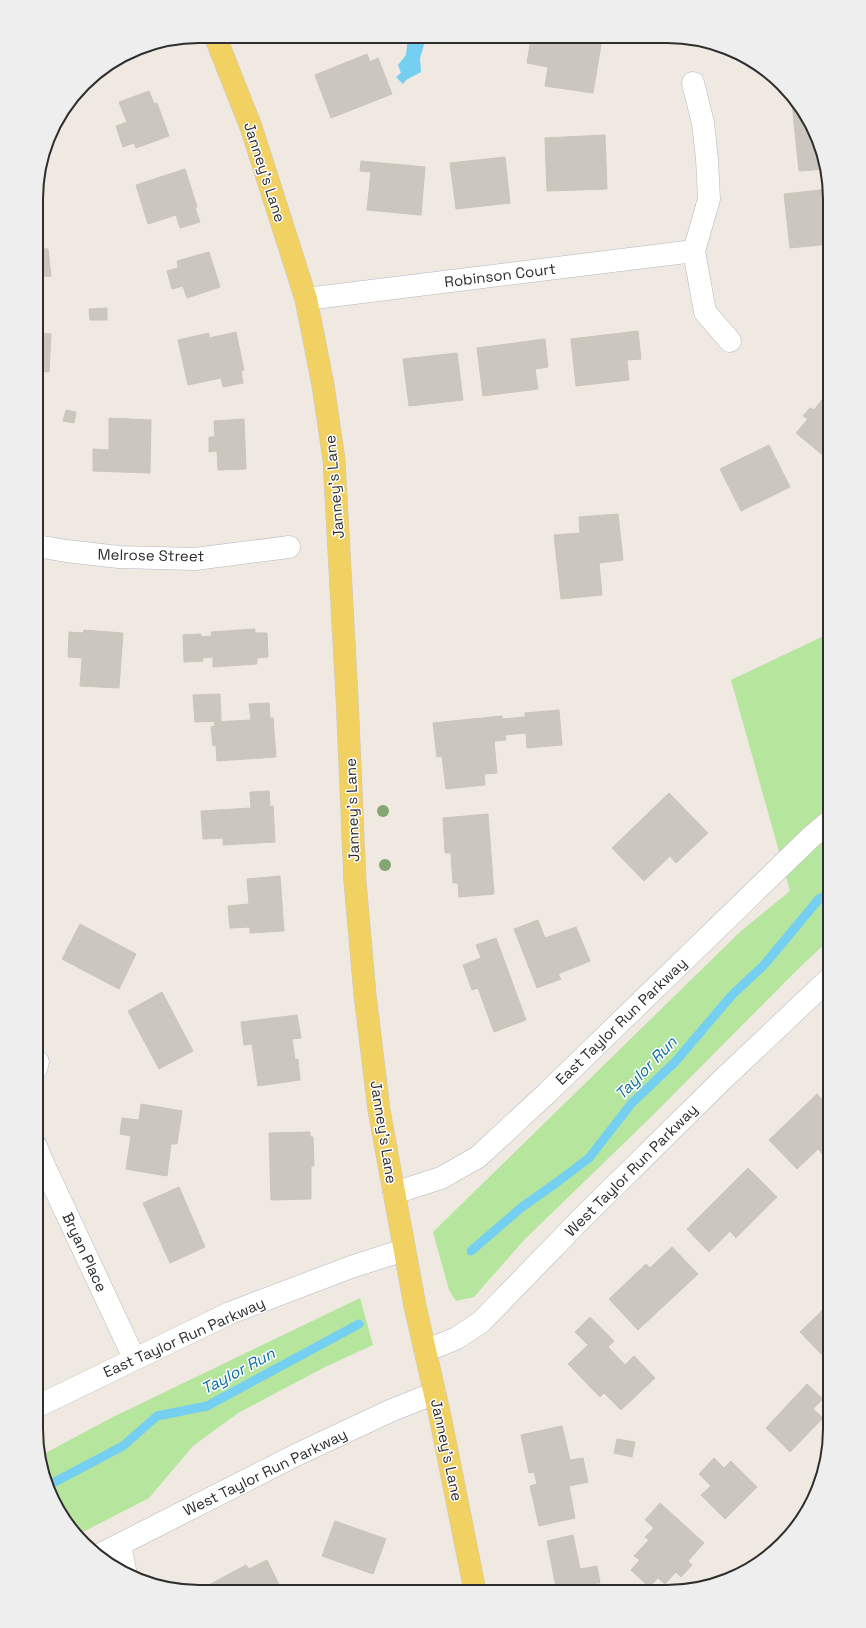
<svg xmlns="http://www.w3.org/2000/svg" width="866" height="1628" viewBox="0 0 866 1628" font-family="'Space Grotesk',sans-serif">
  <rect width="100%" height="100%" fill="#efe9e1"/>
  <g fill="#b6e59e">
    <path d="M 830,633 L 830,939 L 798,969 L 649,1119 L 525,1239 L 474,1297 L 456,1301 L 449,1290 L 433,1232 L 741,931 L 790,891 L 731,680 Z"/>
    <path d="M 360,1298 L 373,1345 L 325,1367 L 238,1413 L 193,1446 L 149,1498 L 77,1535 L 63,1519 L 45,1481 L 40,1456 L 113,1417 Z"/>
  </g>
  <path fill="#75cff0" d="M 408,37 L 425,37 L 424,45 L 420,58 L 421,72 L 406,80 L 403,84 L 396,77 L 401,73 L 398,65 L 406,55 Z"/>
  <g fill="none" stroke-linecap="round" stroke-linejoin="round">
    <g stroke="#75cff0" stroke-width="9">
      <path d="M 471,1251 L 522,1207 L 556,1183 L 589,1158 L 631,1104 L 675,1062 L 732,995 L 764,965 L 819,899 L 830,893"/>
      <path d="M 47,1486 L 123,1446 L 157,1416 L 207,1406 L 359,1324"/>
    </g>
  </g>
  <g fill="#cbc7bf" stroke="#cbc5ba">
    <path d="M 531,38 L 602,39 L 593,93 L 545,86 L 548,67 L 527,63 Z"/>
    <path d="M 137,48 L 138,48 L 141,54 L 106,68 Z"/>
    <path d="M 367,54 L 370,62 L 378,58 L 392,94 L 331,118 L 315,75 Z"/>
    <path d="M 149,91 L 154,104 L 157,103 L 169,136 L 136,148 L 134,143 L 123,147 L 116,126 L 127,122 L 119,102 Z"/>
    <path d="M 797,102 L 803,109 L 821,147 L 825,169 L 799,171 L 792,103 Z"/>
    <path d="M 605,135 L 607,189 L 547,191 L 545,138 Z"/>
    <path d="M 505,157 L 510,203 L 456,209 L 450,163 Z"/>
    <path d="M 361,161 L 425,167 L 421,215 L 367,210 L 371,172 L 360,171 Z"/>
    <path d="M 185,169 L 197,207 L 195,208 L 200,222 L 180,228 L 176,215 L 148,224 L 136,185 Z"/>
    <path d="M 828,189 L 830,199 L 830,244 L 790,248 L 784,194 Z"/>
    <path d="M 41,229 L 43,246 L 45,249 L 48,249 L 51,276 L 40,277 L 41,290 L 37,291 L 37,230 Z"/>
    <path d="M 209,252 L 220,287 L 187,298 L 183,286 L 172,289 L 167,271 L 178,268 L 177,261 Z"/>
    <path d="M 827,276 L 830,276 L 830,299 Z"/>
    <path d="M 107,308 L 107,320 L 90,320 L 89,309 Z"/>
    <path d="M 638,331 L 641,359 L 627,360 L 629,380 L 576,386 L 571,339 Z"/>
    <path d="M 236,332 L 244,370 L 241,371 L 243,383 L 223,387 L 221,378 L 188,385 L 178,340 L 209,333 L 209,338 Z"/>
    <path d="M 37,333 L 51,334 L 49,372 L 37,371 Z"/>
    <path d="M 545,339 L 548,367 L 535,369 L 538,389 L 483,396 L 477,348 Z"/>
    <path d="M 457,353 L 463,400 L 409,406 L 403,359 Z"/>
    <path d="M 828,392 L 830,393 L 830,461 L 796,433 L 808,419 L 803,416 L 810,408 L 814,410 Z"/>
    <path d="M 66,410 L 76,412 L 74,423 L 63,421 Z"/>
    <path d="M 109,418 L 151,420 L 150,473 L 93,471 L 93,449 L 109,450 Z"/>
    <path d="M 244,419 L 246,469 L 218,470 L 217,451 L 209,452 L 209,437 L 215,437 L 214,421 Z"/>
    <path d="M 769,445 L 790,487 L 741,511 L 720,469 Z"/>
    <path d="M 618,514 L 623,560 L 599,563 L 602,595 L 561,599 L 554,535 L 580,533 L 579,517 Z"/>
    <path d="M 37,627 L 40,627 L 37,660 Z"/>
    <path d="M 255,629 L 255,633 L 267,633 L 268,657 L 257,658 L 257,664 L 213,667 L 213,657 L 202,658 L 203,661 L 184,662 L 183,635 L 201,634 L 201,637 L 212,636 L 211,632 Z"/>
    <path d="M 84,630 L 123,633 L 119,688 L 80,686 L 82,658 L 68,657 L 69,632 L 83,633 Z"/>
    <path d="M 220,694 L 221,721 L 195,722 L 193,695 Z"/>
    <path d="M 269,703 L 270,718 L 273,718 L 276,757 L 217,761 L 216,745 L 213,746 L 211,727 L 215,726 L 214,722 L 251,720 L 249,704 Z"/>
    <path d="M 559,710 L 562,745 L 527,748 L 526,733 L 505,735 L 506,740 L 494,741 L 497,773 L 484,774 L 485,785 L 446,789 L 442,756 L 437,757 L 433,723 L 502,716 L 502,719 L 525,717 L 525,713 Z"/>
    <path d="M 269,791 L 270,807 L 273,806 L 275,842 L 223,845 L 223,838 L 203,839 L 201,811 L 251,808 L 250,792 Z"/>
    <path d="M 669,793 L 708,833 L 676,863 L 670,856 L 644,881 L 612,848 Z"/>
    <path d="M 488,814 L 494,894 L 459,897 L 458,883 L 453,883 L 451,853 L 445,853 L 443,818 Z"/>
    <path d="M 280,876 L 284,931 L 250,933 L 250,927 L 230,928 L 228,906 L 249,904 L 247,879 Z"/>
    <path d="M 538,920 L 545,938 L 576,927 L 590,961 L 558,974 L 561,979 L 537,988 L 514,929 Z"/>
    <path d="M 80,924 L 136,954 L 119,989 L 62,959 Z"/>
    <path d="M 496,938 L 526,1020 L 494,1032 L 478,988 L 472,990 L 463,965 L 481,958 L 476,945 Z"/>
    <path d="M 162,992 L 193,1051 L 159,1069 L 128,1011 Z"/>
    <path d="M 297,1015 L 301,1038 L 292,1039 L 295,1060 L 298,1059 L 300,1080 L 258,1086 L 252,1044 L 244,1045 L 241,1022 Z"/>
    <path d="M 817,1094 L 830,1108 L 830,1154 L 826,1158 L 818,1149 L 797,1169 L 769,1140 Z"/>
    <path d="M 141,1104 L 182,1111 L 177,1144 L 171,1144 L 167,1176 L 126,1169 L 131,1136 L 120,1134 L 122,1118 L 139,1120 Z"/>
    <path d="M 310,1132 L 310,1137 L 313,1137 L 314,1166 L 311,1166 L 311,1199 L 271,1200 L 269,1133 Z"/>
    <path d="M 748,1168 L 777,1197 L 736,1238 L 730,1231 L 709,1252 L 687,1229 Z"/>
    <path d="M 179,1187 L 205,1247 L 170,1263 L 143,1203 Z"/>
    <path d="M 672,1247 L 698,1274 L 638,1330 L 609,1299 L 646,1264 L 650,1268 Z"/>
    <path d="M 830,1303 L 830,1358 L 827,1360 L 800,1332 Z"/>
    <path d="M 590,1317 L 614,1341 L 608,1347 L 625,1365 L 634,1356 L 655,1378 L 621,1410 L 604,1393 L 600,1397 L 568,1364 L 588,1345 L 575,1332 Z"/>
    <path d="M 807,1384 L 823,1399 L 813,1409 L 823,1418 L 790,1452 L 766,1428 Z"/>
    <path d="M 562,1426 L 570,1460 L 583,1458 L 588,1482 L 569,1486 L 575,1518 L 539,1526 L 530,1486 L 537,1484 L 534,1472 L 529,1473 L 521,1435 Z"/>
    <path d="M 617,1439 L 635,1442 L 632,1457 L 614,1453 Z"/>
    <path d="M 714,1458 L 724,1468 L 731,1461 L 757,1487 L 725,1519 L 701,1495 L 711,1486 L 699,1474 Z"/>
    <path d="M 660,1503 L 704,1543 L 688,1561 L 692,1565 L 681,1577 L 676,1572 L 665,1584 L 658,1578 L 649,1587 L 631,1570 L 640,1560 L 634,1556 L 649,1540 L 645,1537 L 654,1528 L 645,1520 Z"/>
    <path d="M 335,1521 L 386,1539 L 373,1574 L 322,1556 Z"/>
    <path d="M 573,1535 L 580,1569 L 597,1566 L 600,1583 L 596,1583 L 597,1592 L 557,1592 L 547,1541 Z"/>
    <path d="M 267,1560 L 282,1591 L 209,1591 L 207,1586 L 246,1565 L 249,1569 Z"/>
  </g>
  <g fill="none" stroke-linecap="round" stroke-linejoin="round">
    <g stroke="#b4b7c1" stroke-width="23">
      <g id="minor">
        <path d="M 693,83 L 703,123 L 707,159 L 709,199 L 694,251 L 705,312 L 730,341"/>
        <path d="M 306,299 L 694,251"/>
        <path d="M 37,546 L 66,551 L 119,557 L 195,559 L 289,547"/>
        <path d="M 36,1069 L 38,1062"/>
        <path d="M 36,1146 L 41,1159 L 134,1358"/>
        <path d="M 394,1193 L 441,1178 L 478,1157 L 547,1093 L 811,837 L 830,821"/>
        <path d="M 425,1351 L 457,1338 L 481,1322 L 581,1219 L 721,1081 L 830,978"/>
        <path d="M 36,1407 L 230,1313 L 351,1267 L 404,1250"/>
        <path d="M 120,1545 L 126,1575"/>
        <path d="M 97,1556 L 296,1455 L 390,1411 L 435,1393"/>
      </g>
    </g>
    <g stroke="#c9c9c9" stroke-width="23">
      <path id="major" d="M 215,36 L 251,127 L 306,299 L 323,385 L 334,460 L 347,697 L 355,882 L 365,995 L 379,1110 L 415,1306 L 441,1421 L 475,1591"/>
    </g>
    <use href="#minor" stroke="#fff" stroke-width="22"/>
    <use href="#major" stroke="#f2d163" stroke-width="22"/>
  </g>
  <g fill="#84a574">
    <circle cx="383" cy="811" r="6"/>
    <circle cx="385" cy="865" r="6"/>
  </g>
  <g text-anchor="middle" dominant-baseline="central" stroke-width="3" stroke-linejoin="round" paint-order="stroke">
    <g font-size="15" fill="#2e2e2e" stroke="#fff">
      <text transform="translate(265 172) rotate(72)">Janney's Lane</text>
      <text transform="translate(500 275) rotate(-7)">Robinson Court</text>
      <text transform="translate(334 487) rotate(-95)">Janney's Lane</text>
      <text transform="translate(151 555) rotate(1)">Melrose Street</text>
      <text transform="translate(352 810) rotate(-92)">Janney's Lane</text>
      <text transform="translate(621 1021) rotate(-44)">East Taylor Run Parkway</text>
      <text transform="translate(384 1132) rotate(81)">Janney's Lane</text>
      <text transform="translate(631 1170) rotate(-45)">West Taylor Run Parkway</text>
      <text transform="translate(85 1252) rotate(65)">Bryan Place</text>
      <text transform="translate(184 1337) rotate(-24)">East Taylor Run Parkway</text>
      <text transform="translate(447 1450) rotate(78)">Janney's Lane</text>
      <text transform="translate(265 1472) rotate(-26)">West Taylor Run Parkway</text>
    </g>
    <g font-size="16" font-style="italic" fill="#0d6fa3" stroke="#fff">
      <text transform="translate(646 1068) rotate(-46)">Taylor Run</text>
      <text transform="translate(238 1371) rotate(-28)">Taylor Run</text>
    </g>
  </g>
  <path d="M0 0H866V1628H0ZM199 43H667A156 156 0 0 1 823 199V1429A156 156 0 0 1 667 1585H199A156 156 0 0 1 43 1429V199A156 156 0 0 1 199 43Z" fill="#eee" fill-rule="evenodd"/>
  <path fill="none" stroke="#2e2e2e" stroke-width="2" d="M199 43H667A156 156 0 0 1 823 199V1429A156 156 0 0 1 667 1585H199A156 156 0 0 1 43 1429V199A156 156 0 0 1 199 43Z"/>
</svg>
